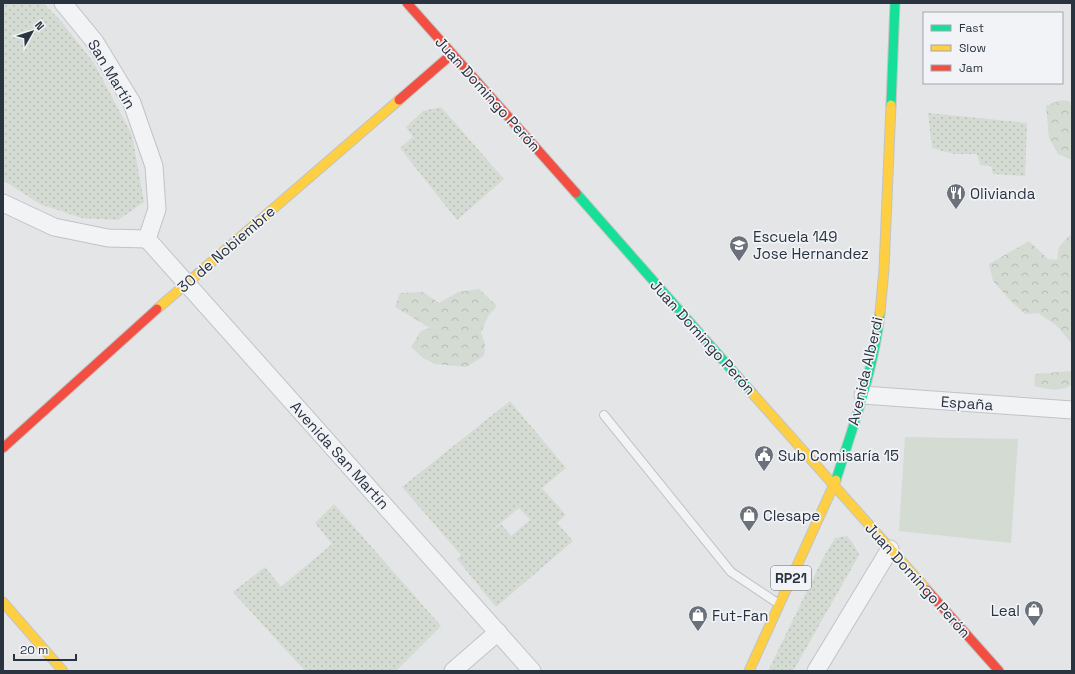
<svg xmlns="http://www.w3.org/2000/svg" width="1075" height="674" viewBox="0 0 1075 674" font-family="'Space Grotesk',sans-serif">
  <defs>
    <pattern id="grass-dots" width="8" height="8" patternUnits="userSpaceOnUse"><rect width="8" height="8" fill="#d4dbd3"/><path d="M2 2h.1M6 6h.1" fill="none" stroke="#b6bcb6" stroke-width="1.8" stroke-linecap="round"/></pattern>
    <pattern id="forest-crowns" width="20" height="18" patternUnits="userSpaceOnUse"><rect width="20" height="18" fill="#d4dbd3"/><path d="M2 6a3 3 0 1 1 6 0M12 15a3 3 0 1 1 6 0" fill="none" stroke="#b6bcb6"/></pattern>
  </defs>
  <rect width="100%" height="100%" fill="#e3e5e7"/>
  <g fill="url(#grass-dots)" fill-rule="evenodd">
    <path d="M 3,3 L 43,3 L 59,19 L 94,63 L 132,135 L 144,202 L 118,220 L 82,218 L 40,204 L 3,180 Z"/>
    <path d="M 441,107 L 504,179 L 457,220 L 400,148 L 413,137 L 406,127 L 423,111 Z"/>
    <path d="M 928,113 L 1027,123 L 1025,176 L 993,174 L 991,166 L 980,165 L 977,154 L 954,154 L 932,148 Z"/>
    <path d="M 510,401 L 566,468 L 542,488 L 566,515 L 557,523 L 573,541 L 496,607 L 457,559 L 461,555 L 402,487 ZM 519,508 L 530,520 L 511,536 L 501,524 L 480,540 Z"/>
    <path d="M 334,504 L 441,626 L 396,671 L 305,671 L 233,592 L 265,567 L 281,587 L 332,544 L 315,523 Z"/>
    <path d="M 847,536 L 853,543 L 859,555 L 793,671 L 768,671 L 823,558 L 835,538 Z"/>
  </g>
  <g fill="url(#forest-crowns)">
    <path d="M 1060,100 L 1069,101 L 1072,105 L 1072,160 L 1058,154 L 1049,138 L 1046,106 Z"/>
    <path d="M 1070,235 L 1072,235 L 1072,344 L 1056,325 L 1038,313 L 1025,314 L 1009,299 L 993,281 L 989,264 L 1029,241 L 1048,259 L 1057,260 L 1059,247 Z"/>
    <path d="M 479,289 L 497,306 L 488,316 L 481,333 L 485,344 L 484,356 L 466,367 L 435,364 L 423,358 L 411,347 L 421,331 L 430,328 L 395,307 L 400,293 L 423,292 L 439,303 L 458,292 Z"/>
    <path d="M 1072,371 L 1072,384 C 1062,393 1046,389 1034,386 L 1035,374 Z"/>
  </g>
  <path fill="#d4dbd3" d="M 905,437 L 1018,439 L 1011,543 L 899,531 Z"/>
  <g fill="none" stroke-linecap="round" stroke-linejoin="round">
    <g stroke="#c1c3c5" stroke-width="10">
      <path id="lane" d="M 604,415 L 731,572 L 779,604"/>
    </g>
    <g stroke="#c1c3c5" stroke-width="19">
      <g id="street">
        <path d="M 3,203 L 54,227 L 108,238 L 147,239 L 157,209 L 154,166 L 132,103 L 95,42 L 63,3"/>
        <path d="M 147,239 L 532,671"/>
        <path d="M 863,395 L 1072,410"/>
        <path d="M 453,671 L 498,632"/>
        <path d="M 816,671 L 890,549"/>
      </g>
    </g>
    <g stroke="#c1c3c5" stroke-width="11">
      <g id="fast">
        <path d="M 891,105 L 895,3"/>
        <path d="M 576,193 L 752,393"/>
        <path d="M 836,480 C 853,426 874,370 880,313"/>
      </g>
    </g>
    <g stroke="#c1c3c5" stroke-width="11">
      <g id="slow">
        <path d="M 157,309 L 399,100"/>
        <path d="M 880,313 L 884,269 L 891,105"/>
        <path d="M 752,393 L 927,590"/>
        <path d="M 3,602 L 63,671"/>
        <path d="M 749,671 L 836,480"/>
      </g>
    </g>
    <g stroke="#c1c3c5" stroke-width="11">
      <g id="jam">
        <path d="M 407,3 L 576,193"/>
        <path d="M 399,100 L 452,54"/>
        <path d="M 3,448 L 157,309"/>
        <path d="M 927,590 L 999,671"/>
      </g>
    </g>
    <use href="#lane" stroke="#f2f3f5" stroke-width="8"/>
    <use href="#street" stroke="#f2f3f5" stroke-width="17"/>
    <use href="#fast" stroke="#16e098" stroke-width="9"/>
    <use href="#slow" stroke="#ffcf43" stroke-width="9"/>
    <use href="#jam" stroke="#f24e42" stroke-width="9"/>
  </g>
  <defs>
    <g id="restaurant-pin" transform="scale(1)"><path d="M0 17L-7.5 6A9.5 9.5 0 1 1 7.5 6Z" fill="#6b717a" stroke="#f1f3f7"/><path d="M-5-6h1v4h1v-4h1v4h1v-4h1v5L-1.5 .5V6h-2V.5L-5-1ZM5-6V6H3V1.5H1.5Q1.5-4 5-6Z" fill="#fff"/></g>
    <g id="school-pin" transform="scale(1)"><path d="M0 17L-7.5 6A9.5 9.5 0 1 1 7.5 6Z" fill="#6b717a" stroke="#f1f3f7"/><path d="M0-5L7-2L0 1L-7-2ZM-4 1L0 2.5L4 1V4Q0 6-4 4Z" fill="#fff"/></g>
    <g id="civic-pin" transform="scale(1)"><path d="M0 17L-7.5 6A9.5 9.5 0 1 1 7.5 6Z" fill="#6b717a" stroke="#f1f3f7"/><path d="M-.6-6.5H3V-4.5H.6V-3L4-1V1h2V6H-6V1h2V-1L-.6-3ZM-1.2 2.5V6h2.4V2.5Z" fill="#fff"/></g>
    <g id="shop-pin" transform="scale(1)"><path d="M0 17L-7.5 6A9.5 9.5 0 1 1 7.5 6Z" fill="#6b717a" stroke="#f1f3f7"/><path d="M-5-2.5h2.3a2.7 3.5 0 0 1 5.4 0H5L5.5 6h-11ZM-1.5-2.5h3a1.5 2.3 0 0 0-3 0Z" fill="#fff"/></g>
  </defs>
  <g fill-rule="evenodd">
    <use href="#restaurant-pin" x="956" y="193"/>
    <use href="#school-pin" x="739" y="245"/>
    <use href="#civic-pin" x="764" y="455"/>
    <use href="#shop-pin" x="749" y="515"/>
    <use href="#shop-pin" x="1034" y="610"/>
    <use href="#shop-pin" x="698" y="615"/>
  </g>
  <g text-anchor="middle" dominant-baseline="central" stroke-width="3.5" stroke-linejoin="round" paint-order="stroke">
    <rect fill="#f1f3f7" stroke="#666d77" stroke-width="1" x="771" y="566" width="40" height="24" rx="3"/>
    <g font-size="14" font-weight="bold" fill="#2a3340">
      <text x="791" y="578">RP21</text>
    </g>
    <g font-size="15" fill="#2a3340" stroke="#f1f3f7">
      <text transform="translate(112 74) rotate(59)">San Martín</text>
      <text transform="translate(488 94) rotate(48)">Juan Domingo Perón</text>
      <text transform="translate(226 249) rotate(-41)">30 de Nobiembre</text>
      <text transform="translate(703 337) rotate(48)">Juan Domingo Perón</text>
      <text transform="translate(865 371) rotate(-77)">Avenida Alberdi</text>
      <text transform="translate(967 403) rotate(4)">España</text>
      <text transform="translate(340 455) rotate(48)">Avenida San Martín</text>
      <text transform="translate(918 580) rotate(48)">Juan Domingo Perón</text>
    </g>
    <g font-size="15" fill="#2a3340" stroke="#f1f3f7" text-anchor="start">
      <text x="970" y="193">Olivianda</text>
      <text x="753" y="236">Escuela 149<tspan x="753" dy="17">Jose Hernandez</tspan></text>
      <text x="778" y="455">Sub Comisaría 15</text>
      <text x="763" y="515">Clesape</text>
      <text x="1020" y="610" text-anchor="end">Leal</text>
      <text x="712" y="615">Fut-Fan</text>
    </g>
  </g>
  <rect width="1075" height="674" fill="none" stroke="#2a3340" stroke-width="8"/>
  <rect x="923" y="12" width="140" height="72" fill="#f1f3f7" stroke="#a1a6ae"/>
  <rect x="931" y="25" width="20" height="6" fill="#16e098" stroke="#a1a6ae"/>
  <text x="959" y="32" font-size="12" fill="#2a3340">Fast</text>
  <rect x="931" y="45" width="20" height="6" fill="#ffcf43" stroke="#a1a6ae"/>
  <text x="959" y="52" font-size="12" fill="#2a3340">Slow</text>
  <rect x="931" y="65" width="20" height="6" fill="#f24e42" stroke="#a1a6ae"/>
  <text x="959" y="72" font-size="12" fill="#2a3340">Jam</text>
  <g transform="translate(32 32) rotate(51)" stroke="#f1f3f7" stroke-width="3" paint-order="stroke">
  <path d="M0-3L7 15L0 10L-7 15Z" fill="#2a3340"/>
  <text y="-6" font-size="11" font-weight="bold" text-anchor="middle" fill="#2a3340">N</text>
  </g>
  <path d="M14 654v6h62v-6" fill="none" stroke="#2a3340" stroke-width="2"/>
  <text x="20" y="654" font-size="12" fill="#2a3340" stroke="#f1f3f7" stroke-width="3" paint-order="stroke">20 m</text>
</svg>
